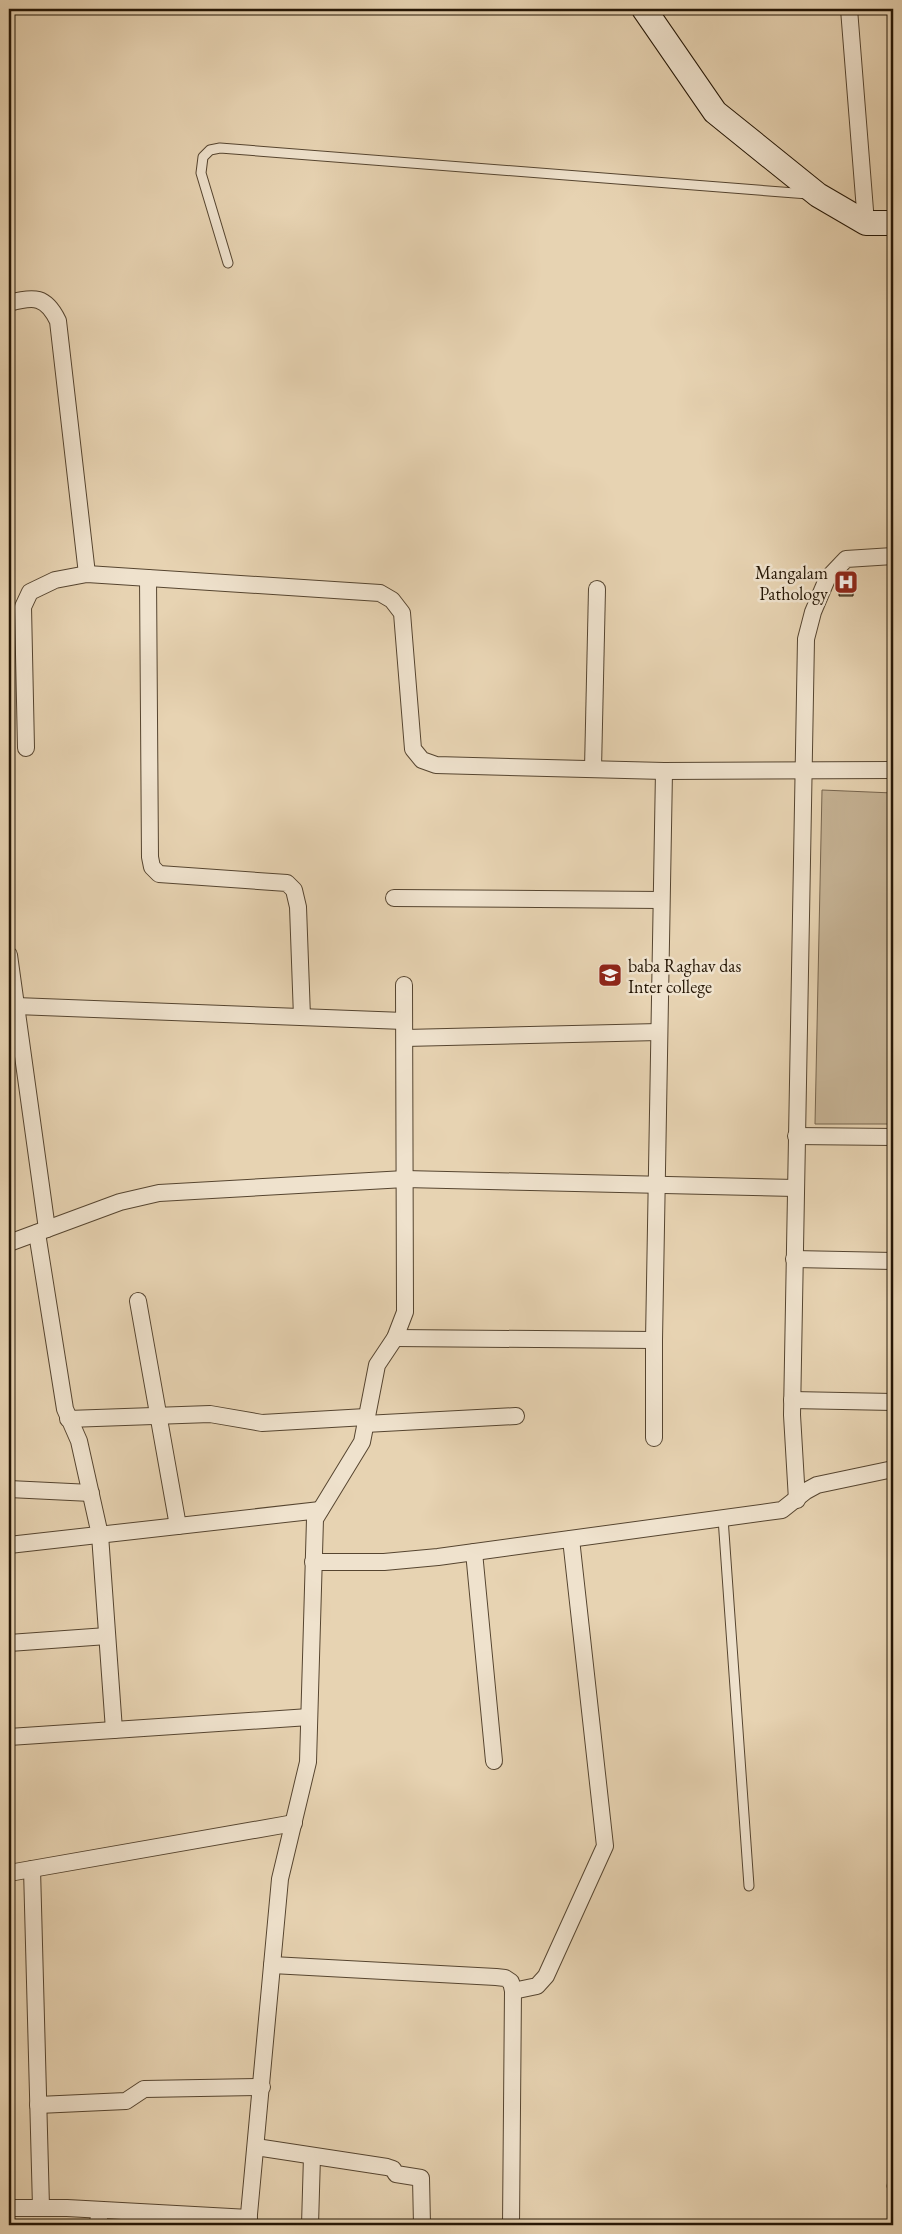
<svg xmlns="http://www.w3.org/2000/svg" width="902" height="2234" viewBox="0 0 902 2234" font-family="'EB Garamond',serif">
  <rect width="100%" height="100%" fill="#e7d3b2"/>
  <filter id="stains"><feTurbulence type="fractalNoise" baseFrequency=".004" numOctaves="4"/><feColorMatrix values="0 0 0 0 .2 0 0 0 0 .09 0 0 0 0 .02 0 0 0 .5 -.17"/></filter>
  <radialGradient id="worn" r=".72"><stop offset=".6" stop-color="#630" stop-opacity="0"/><stop offset="1" stop-color="#630" stop-opacity=".3"/></radialGradient>
  <path fill="#c6b395" stroke="#76644d" d="M 822,790 L 893,793 L 893,1124 L 815,1124 Z"/>
  <path fill="#8a785f" stroke="#251605" d="M 840,572 L 854,573 L 853,596 L 839,596 Z"/>
  <g fill="none" stroke-linecap="round" stroke-linejoin="round">
    <g stroke="#564530" stroke-width="11">
      <g id="lane">
        <path d="M 228,263 L 201,173 L 203,157 L 210,150 L 220,148 L 808,194"/>
        <path d="M 723,1518 L 749,1886"/>
        <path d="M 892,2186 L 893,2186"/>
      </g>
    </g>
    <g stroke="#564530" stroke-width="18">
      <g id="street">
        <path d="M 849,9 L 866,223"/>
        <path d="M 9,303 C 34,296 46,296 58,321 L 87,574"/>
        <path d="M 148,578 L 150,857 L 152,867 L 159,874 L 287,883 L 294,890 L 298,907 L 302,1017"/>
        <path d="M 26,748 L 23,607 L 30,592 L 55,580 L 87,574 L 380,593 L 392,600 L 402,613 L 413,749 L 422,760 L 436,765 L 664,771 L 893,770"/>
        <path d="M 593,769 L 597,589"/>
        <path d="M 394,898 L 661,900"/>
        <path d="M 9,955 L 47,1229"/>
        <path d="M 16,1006 L 404,1021"/>
        <path d="M 405,1038 L 659,1032"/>
        <path d="M 796,1136 L 893,1137"/>
        <path d="M 37,1233 L 65,1409 L 79,1441 L 100,1535 L 114,1730"/>
        <path d="M 9,1243 L 120,1202 L 159,1193 L 405,1179 L 795,1188"/>
        <path d="M 794,1259 L 893,1261"/>
        <path d="M 138,1301 L 178,1526"/>
        <path d="M 395,1338 L 654,1340"/>
        <path d="M 792,1400 L 893,1402"/>
        <path d="M 68,1419 L 210,1414 L 262,1423 L 366,1417"/>
        <path d="M 365,1424 L 516,1416"/>
        <path d="M 654,1438 L 654,1340 L 664,771"/>
        <path d="M 9,1489 L 91,1493"/>
        <path d="M 797,1500 L 792,1415 L 806,639 L 813,612 L 827,579 L 846,559 L 893,556"/>
        <path d="M 9,1545 L 320,1510"/>
        <path d="M 474,1552 L 494,1761"/>
        <path d="M 313,1562 L 384,1562 L 438,1557 L 782,1510 L 806,1491 L 817,1485 L 893,1469"/>
        <path d="M 9,1643 L 107,1636"/>
        <path d="M 9,1737 L 309,1717"/>
        <path d="M 32,1869 L 41,2207"/>
        <path d="M 9,1873 L 294,1823"/>
        <path d="M 272,1965 L 496,1977 L 505,1978 L 511,1982 L 513,1991 L 511,2225"/>
        <path d="M 513,1991 L 537,1986 L 546,1976 L 605,1846 L 571,1539"/>
        <path d="M 38,2105 L 126,2101 L 144,2089 L 262,2087"/>
        <path d="M 256,2147 L 387,2167 L 393,2169 L 396,2174 L 421,2178 L 422,2225"/>
        <path d="M 9,2208 L 67,2208 L 249,2218"/>
        <path d="M 97,2225 L 101,2210"/>
        <path d="M 248,2225 L 280,1879 L 308,1762 L 315,1519 L 362,1442 L 377,1365 L 395,1338 L 405,1312 L 404,985"/>
        <path d="M 310,2225 L 312,2156"/>
      </g>
    </g>
    <g stroke="#251605" stroke-width="26">
      <path id="secondary" d="M 644,9 L 715,112 L 818,195 L 866,223 L 893,223"/>
    </g>
    <use href="#lane" stroke="#efe2cd" stroke-width="9"/>
    <use href="#street" stroke="#efe2cd" stroke-width="16"/>
    <use href="#secondary" stroke="#efe2cd" stroke-width="24"/>
  </g>
  <defs>
    <g id="hospital-square" transform="scale(1.25)"><rect x="-9" y="-9" width="18" height="18" rx="4" fill="#8f2418" stroke="#efe2cd"/><path d="M-5-5h3v3.5h4V-5h3V5h-3V1.5h-4V5h-3Z" fill="#fff"/></g>
    <g id="university-square" transform="scale(1.25)"><rect x="-9" y="-9" width="18" height="18" rx="4" fill="#8f2418" stroke="#efe2cd"/><path d="M0-5L7-2L0 1L-7-2ZM-4 1L0 2.5L4 1V4Q0 6-4 4Z" fill="#fff"/></g>
  </defs>
  <g fill-rule="evenodd">
    <use href="#hospital-square" x="846" y="582"/>
    <use href="#university-square" x="610" y="975"/>
  </g>
  <g text-anchor="middle" dominant-baseline="central" stroke-width="5" stroke-linejoin="round" paint-order="stroke">
    <g font-size="18" fill="#251605" stroke="#efe2cd" text-anchor="end">
      <text x="828" y="572">Mangalam<tspan x="828" dy="21">Pathology</tspan></text>
      <text x="628" y="965" text-anchor="start">baba Raghav das<tspan x="628" dy="21">Inter college</tspan></text>
    </g>
  </g>
  <rect width="902" height="2234" fill="none" stroke="#e7d3b2" stroke-width="30"/>
  <rect x="10" y="10" width="882" height="2214" fill="none" stroke="#251605" stroke-width="2.5"/>
  <rect x="15" y="15" width="872" height="2204" fill="none" stroke="#251605"/>
  <rect width="100%" height="100%" filter="url(#stains)"/>
  <rect width="100%" height="100%" fill="url(#worn)"/>
</svg>
